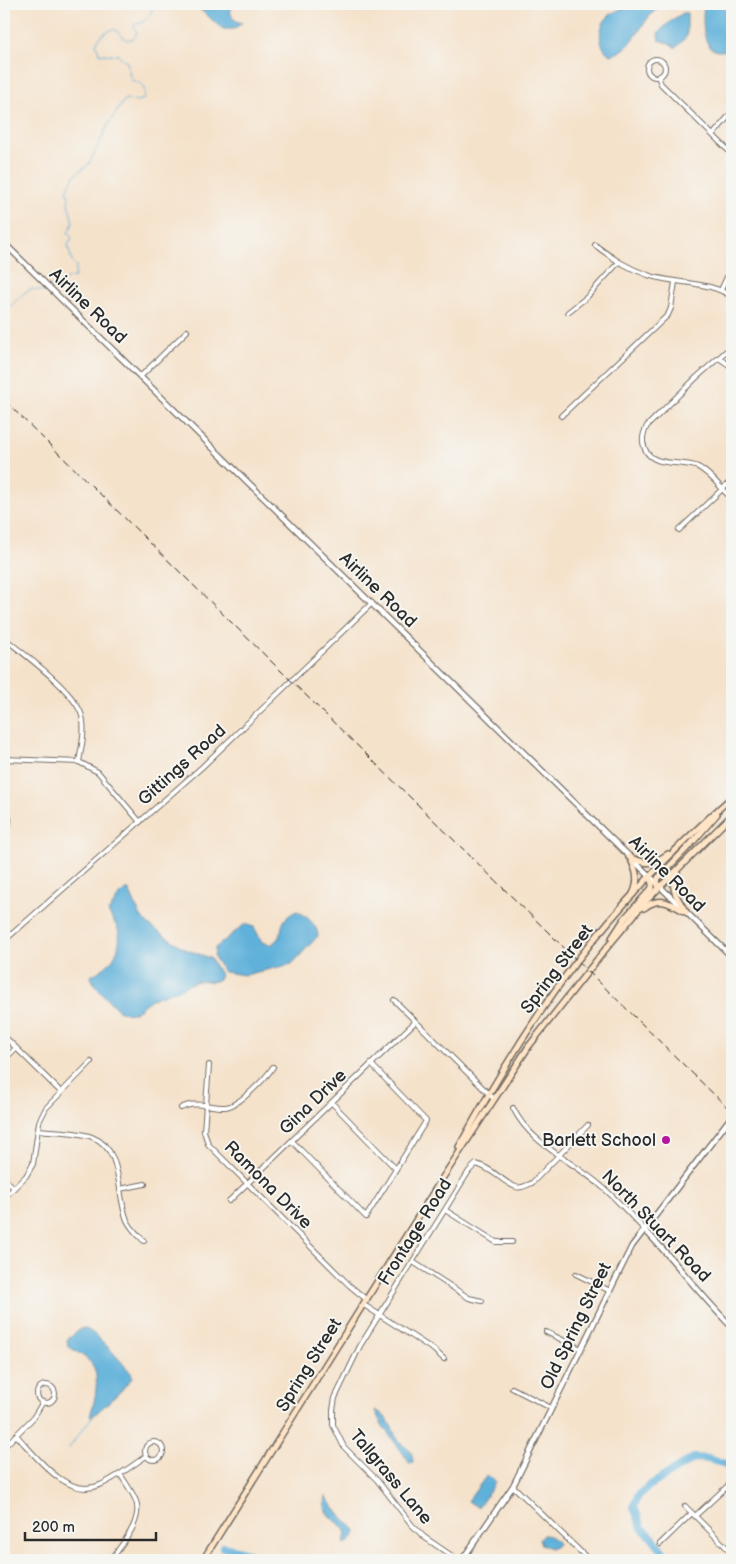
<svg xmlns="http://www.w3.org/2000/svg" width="736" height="1564" viewBox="0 0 736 1564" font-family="'Balsamiq Sans',sans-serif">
  <rect width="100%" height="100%" fill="#f6f6f2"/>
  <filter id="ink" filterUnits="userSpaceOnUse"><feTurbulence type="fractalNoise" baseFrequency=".02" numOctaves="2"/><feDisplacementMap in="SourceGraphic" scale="10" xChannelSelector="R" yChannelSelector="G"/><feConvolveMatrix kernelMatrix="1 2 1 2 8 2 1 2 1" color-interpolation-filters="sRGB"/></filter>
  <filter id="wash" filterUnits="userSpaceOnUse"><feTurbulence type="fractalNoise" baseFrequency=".0096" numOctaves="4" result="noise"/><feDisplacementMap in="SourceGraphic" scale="20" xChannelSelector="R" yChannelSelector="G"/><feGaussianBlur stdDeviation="1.12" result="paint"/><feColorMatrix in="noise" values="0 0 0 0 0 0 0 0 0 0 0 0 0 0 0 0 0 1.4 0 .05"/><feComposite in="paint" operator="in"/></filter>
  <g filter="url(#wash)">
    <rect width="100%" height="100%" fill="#f5e2cb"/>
    <g fill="#5fb1da" stroke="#456e82">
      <path d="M 198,4 L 216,4 L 231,8 C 229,16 234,21 242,23 L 234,29 L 223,29 L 198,8 Z"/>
      <path d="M 632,4 L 665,4 C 641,14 637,51 610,55 C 598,46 597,28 608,17 C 614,10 624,9 632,4 Z"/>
      <path d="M 704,4 L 732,4 L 732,39 L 726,50 C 701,58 702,20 704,4 Z"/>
      <path d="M 683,13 L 687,13 L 687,36 L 676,48 L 669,43 L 659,40 L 658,33 L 672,20 Z"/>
      <path d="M 125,890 L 129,890 L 141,917 L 150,926 L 185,949 L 210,958 L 221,976 L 219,979 C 212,984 208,980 200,981 C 191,982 183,988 174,991 C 167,994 159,996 152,999 C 139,1006 135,1021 117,1009 L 95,986 L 91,977 L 92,975 C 109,967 121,954 119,934 C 118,926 112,919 108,912 L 118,897 Z"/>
      <path d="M 297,911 C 306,915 318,926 318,936 L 292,964 L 245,975 L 224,972 L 214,957 L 215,948 L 245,924 L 254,927 L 262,942 L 270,945 C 289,935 273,921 297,911 Z"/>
      <path d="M 82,1328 C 95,1329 121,1362 131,1373 L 132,1378 L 119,1393 L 92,1417 L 90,1415 C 95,1402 101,1374 91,1363 C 85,1356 75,1351 68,1346 L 67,1340 Z"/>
      <path d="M 375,1410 C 390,1417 391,1428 399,1441 C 407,1452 412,1445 413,1463 L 410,1464 C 399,1445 382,1430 375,1410 Z"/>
      <path d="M 487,1475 L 493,1479 L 495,1483 L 480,1505 L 477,1507 L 468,1501 Z"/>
      <path d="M 326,1496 L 338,1513 L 356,1530 C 357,1535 350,1542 345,1544 L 344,1541 L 346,1533 C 337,1515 321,1521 326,1496 Z"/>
      <path d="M 543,1535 C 549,1535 555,1538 558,1544 L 555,1547 L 551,1548 L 541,1544 L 539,1540 Z"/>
    </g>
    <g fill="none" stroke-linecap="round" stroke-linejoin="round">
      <g stroke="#5fb1da" stroke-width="1">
        <path d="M 55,288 L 68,278 L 75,277 L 76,266 L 72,262 L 68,245 L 72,238 L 68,233 L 73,223 L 68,203 L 69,196 L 67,191 L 70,183 L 75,175 L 89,164 L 108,125 L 125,99 C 132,101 137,102 144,99 C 146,87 143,83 131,80 L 127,62 L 118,55 L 100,54 L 96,44 C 100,35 104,32 114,29 C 120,32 121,37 127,40 L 134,38 L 137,33 L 134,27 L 135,24 C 147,23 151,14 154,4"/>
        <path d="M 4,313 L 24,293 L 32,289 L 46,292"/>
        <path d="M 69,1448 L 92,1417"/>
      </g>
      <g stroke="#5fb1da" stroke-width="8">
        <path d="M 223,1547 C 236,1550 248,1551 258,1560"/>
        <path d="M 669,1560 L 653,1538 L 642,1528 L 634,1507 L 638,1496 L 649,1486 L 694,1458 L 709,1459 L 732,1466"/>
      </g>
    </g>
  </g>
  <g filter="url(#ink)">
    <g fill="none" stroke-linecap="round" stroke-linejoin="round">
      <g stroke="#726b63" stroke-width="6">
        <g id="minor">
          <circle cx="656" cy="68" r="9"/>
          <path d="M 658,76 L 661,84 L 732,154"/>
          <path d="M 713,135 L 732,112"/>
          <path d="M 595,245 C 612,258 627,268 648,275 C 671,284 716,281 732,298"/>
          <path d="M 721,290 L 732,266"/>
          <path d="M 568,312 L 587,297 L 618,263"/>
          <path d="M 719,358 L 732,367"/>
          <path d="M 140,377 L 187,331"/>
          <path d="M 561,416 L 668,315 L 671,308 L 675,282"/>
          <path d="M 727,494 C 719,485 709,473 698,467 C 682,460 653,468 645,449 C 641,440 643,434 647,426 L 697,377 L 732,346"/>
          <path d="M 679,530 L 732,480"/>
          <path d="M 4,638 C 25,655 75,691 82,716 C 86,731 81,748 79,762"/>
          <path d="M 4,759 L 79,762 L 98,772 L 140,822"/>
          <path d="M 4,812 C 11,817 11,824 4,829"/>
          <path d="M 4,941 L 202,767 L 372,603"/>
          <path d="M 394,1000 L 494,1099"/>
          <path d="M 4,1036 L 61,1092"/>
          <path d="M 4,1060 L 16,1048"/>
          <path d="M 209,1065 L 204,1131 L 208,1144 L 349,1285 L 367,1300"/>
          <path d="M 332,1103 L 396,1169"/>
          <path d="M 181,1108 C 195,1100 211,1108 226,1107 C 240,1105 266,1078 273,1067"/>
          <path d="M 513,1108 C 531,1145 571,1160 600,1185 C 616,1198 629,1214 644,1229"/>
          <path d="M 38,1130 C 55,1132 76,1131 92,1137 C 124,1149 116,1194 127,1220 C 131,1229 138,1235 144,1241"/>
          <path d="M 292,1141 L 366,1217 L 426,1121 L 371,1064"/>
          <path d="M 4,1178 L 14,1188"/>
          <path d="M 120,1189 L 145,1184"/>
          <path d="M 4,1198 L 26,1176 L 33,1164 L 39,1122 L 46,1108 L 91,1062"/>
          <path d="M 229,1201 L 415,1022"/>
          <path d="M 445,1210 L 496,1242 L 512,1242"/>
          <path d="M 413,1262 L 469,1298 L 482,1301"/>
          <path d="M 576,1274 L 610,1291"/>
          <path d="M 364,1305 L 434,1350 L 444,1359"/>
          <path d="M 546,1332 L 581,1349"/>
          <circle cx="46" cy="1394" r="9"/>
          <path d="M 512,1388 L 551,1408"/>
          <path d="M 16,1435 C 36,1456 67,1500 100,1485 C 116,1478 132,1466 146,1456"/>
          <circle cx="154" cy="1451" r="9"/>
          <path d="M 4,1447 L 33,1418 L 43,1402"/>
          <path d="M 513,1486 L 589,1560"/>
          <path d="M 685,1506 L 732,1553"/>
          <path d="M 695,1516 L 732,1482"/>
          <path d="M 660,1544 L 692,1513"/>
          <path d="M 111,1560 C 122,1544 143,1521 136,1501 C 132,1491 125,1482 120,1474"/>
          <path d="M 458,1560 L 424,1537 L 412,1525 L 377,1480 L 344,1447 L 333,1425 L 333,1410 L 335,1398 L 360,1346 L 469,1171 L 476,1164 C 493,1168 503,1183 516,1187 C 522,1189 527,1185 532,1183 L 588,1125"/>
        </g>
      </g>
      <g stroke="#726b63" stroke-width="7">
        <g id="tertiary">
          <path d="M 4,243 L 732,957"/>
          <path d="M 644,1229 C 675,1261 701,1296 732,1327"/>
          <path d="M 462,1560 L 513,1486 L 632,1246 L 732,1116"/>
        </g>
      </g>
      <g stroke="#726b63" stroke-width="8">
        <g id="secondary">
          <path d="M 629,857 C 647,865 652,865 668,854"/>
          <path d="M 630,857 C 636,870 640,880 633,894"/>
          <path d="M 677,873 C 668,887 678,899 686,912"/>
          <path d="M 659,887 L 657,883 L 658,878 L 691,844 L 717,814"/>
          <path d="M 644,908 C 660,895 671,904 686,912"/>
          <path d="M 612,938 L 625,918 L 652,888 L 652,883 L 649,877"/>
          <path d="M 459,1147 C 494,1083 532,1020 576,962 C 622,902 676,847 732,797"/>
          <path d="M 203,1560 L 438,1185 L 529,1046 L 604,951 L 645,902 L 732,815"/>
        </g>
      </g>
      <use href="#minor" stroke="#fff" stroke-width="4"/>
      <use href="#tertiary" stroke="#fff" stroke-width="4.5"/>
      <use href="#secondary" stroke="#ffe4c6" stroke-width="5"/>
      <path stroke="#2b2b2b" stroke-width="1" stroke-dasharray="8 4" stroke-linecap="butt" d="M 4,400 L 732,1112"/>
    </g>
  </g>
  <circle fill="#b5179e" stroke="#f6f6f2" stroke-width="2" cx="666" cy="1140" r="5"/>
  <g text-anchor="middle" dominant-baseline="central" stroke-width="4" stroke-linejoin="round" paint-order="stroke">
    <g font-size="18" fill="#2b2b2b" stroke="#f6f6f2">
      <text transform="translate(88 306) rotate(44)">Airline Road</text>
      <text transform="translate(378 590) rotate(44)">Airline Road</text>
      <text transform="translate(182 765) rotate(-42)">Gittings Road</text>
      <text transform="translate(667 874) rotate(45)">Airline Road</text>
      <text transform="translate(557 969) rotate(-53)">Spring Street</text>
      <text transform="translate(313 1102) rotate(-44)">Gina Drive</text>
      <text transform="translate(268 1185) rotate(45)">Ramona Drive</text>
      <text transform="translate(656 1226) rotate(46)">North Stuart Road</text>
      <text transform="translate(415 1232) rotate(-58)">Frontage Road</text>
      <text transform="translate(576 1326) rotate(-64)">Old Spring Street</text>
      <text transform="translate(309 1365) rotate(-58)">Spring Street</text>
      <text transform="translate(391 1477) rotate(50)">Tallgrass Lane</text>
    </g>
    <g font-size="18" fill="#2b2b2b" stroke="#f6f6f2" text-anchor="end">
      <text x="656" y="1140">Barlett School</text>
    </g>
  </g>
  <rect width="736" height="1564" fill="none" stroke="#f6f6f2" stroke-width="20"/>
  <path d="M25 1532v8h131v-8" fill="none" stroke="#2b2b2b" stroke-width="2.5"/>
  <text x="32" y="1532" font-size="15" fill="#2b2b2b" stroke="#f6f6f2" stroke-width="4" paint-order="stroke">200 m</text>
</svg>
